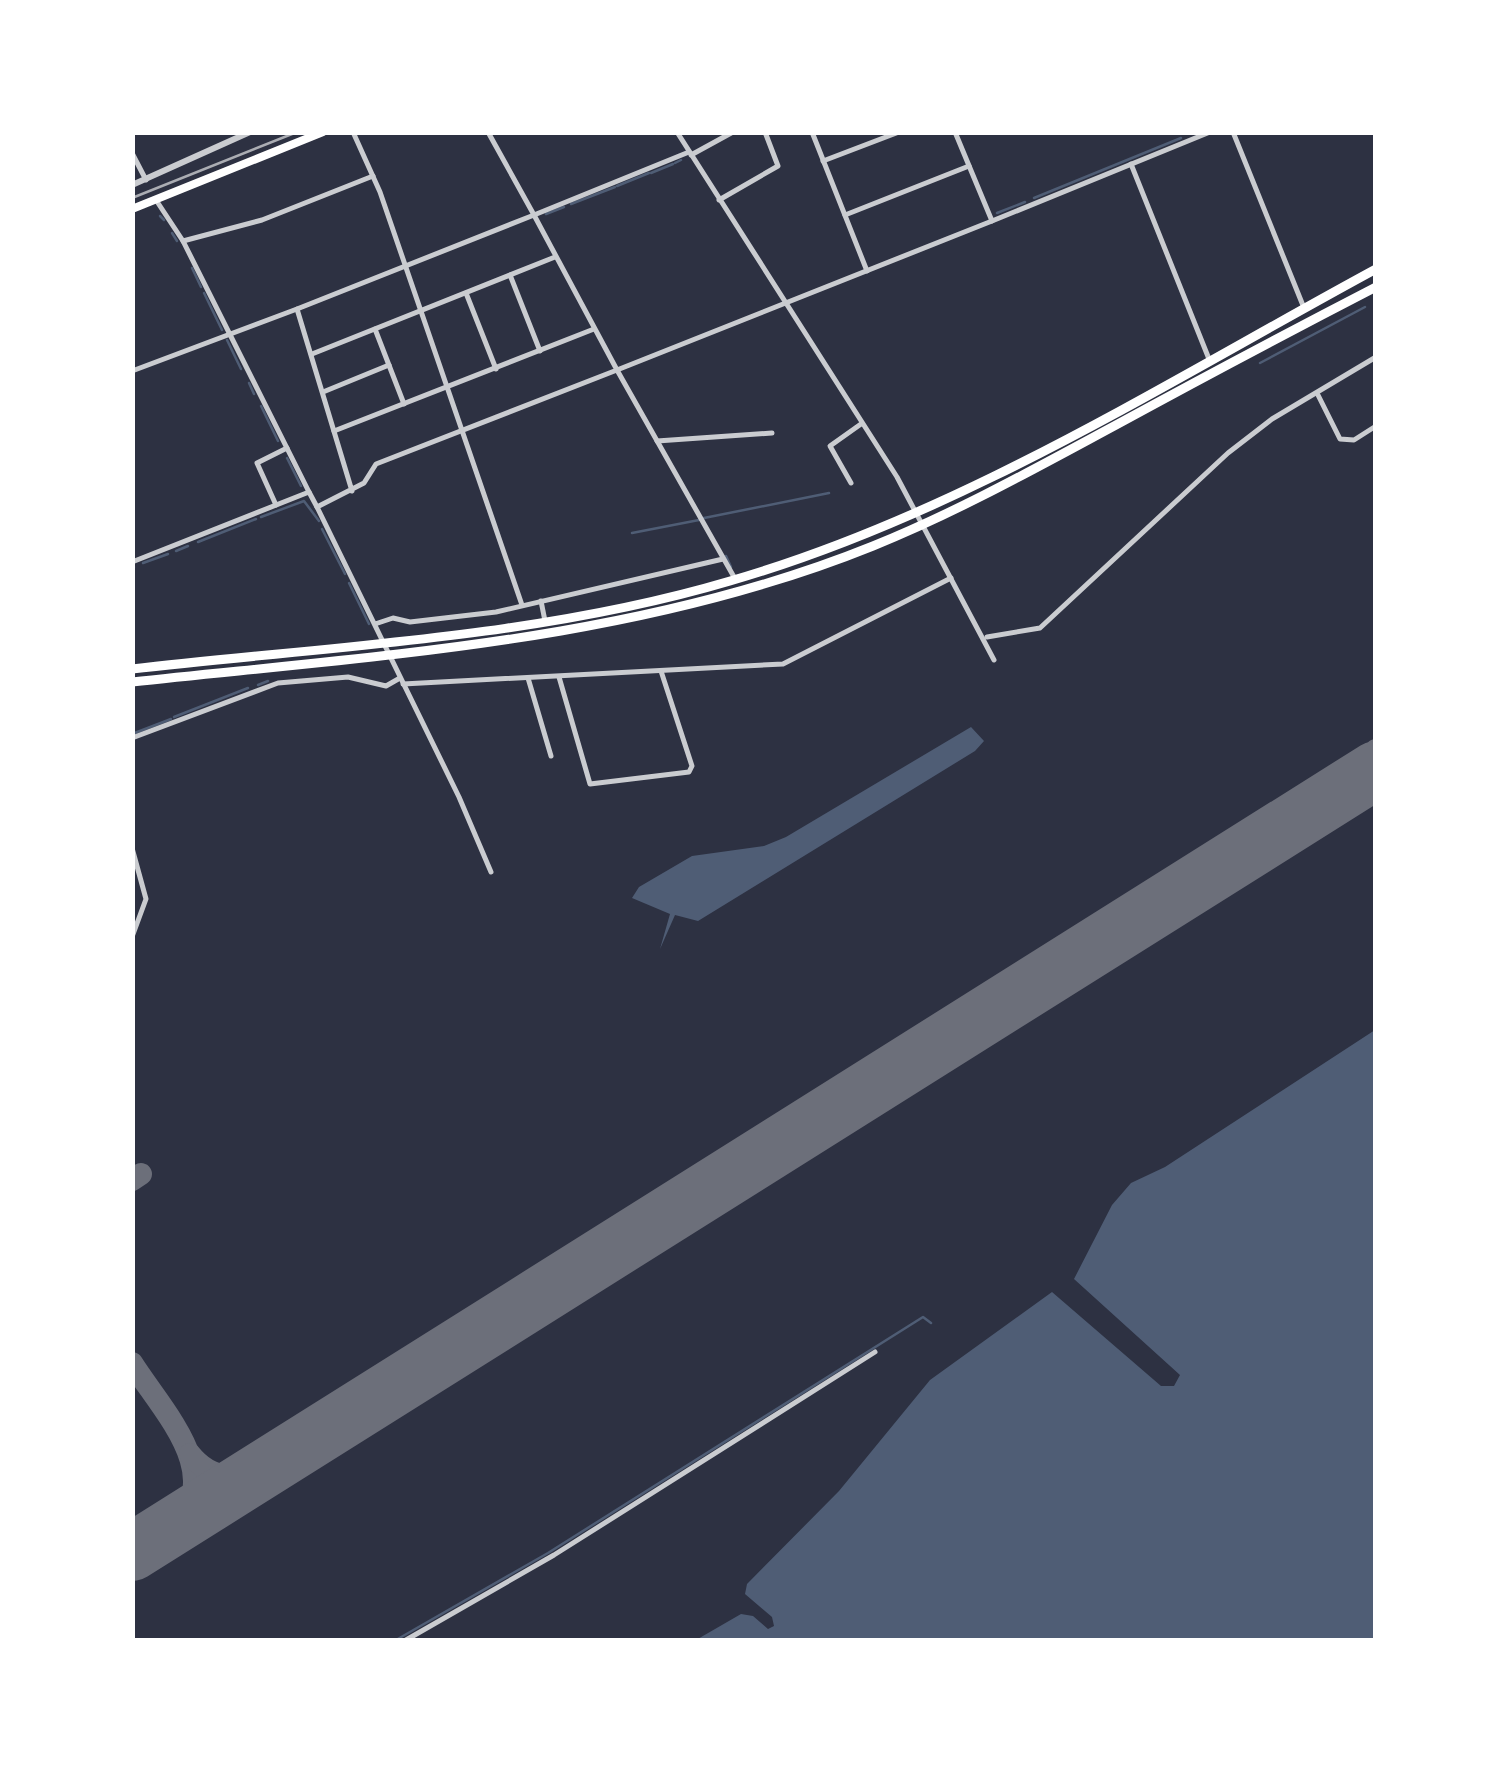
<svg xmlns="http://www.w3.org/2000/svg" width="1508" height="1773" viewBox="0 0 1508 1773" font-family="'Noto Sans',sans-serif">
  <rect width="100%" height="100%" fill="#2d3142"/>
  <g fill="#4f5d75">
    <path d="M 971,727 L 984,741 L 975,751 L 698,921 L 675,915 L 660,949 L 670,914 L 632,898 L 639,887 L 692,856 L 764,846 L 786,837 Z"/>
    <path d="M 1375,1030 L 1375,1640 L 696,1640 L 741,1614 L 753,1616 L 768,1629 L 774,1626 L 772,1617 L 745,1594 L 747,1584 L 839,1491 L 930,1380 L 1052,1292 L 1161,1386 L 1174,1386 L 1180,1375 L 1074,1279 L 1112,1205 L 1131,1183 L 1165,1167 Z"/>
  </g>
  <g fill="none" stroke-linecap="round" stroke-linejoin="round">
    <g stroke="#4f5d75" stroke-width="2.5">
      <path d="M 675,163 L 681,160"/>
      <path d="M 651,173 L 673,164"/>
      <path d="M 617,186 L 649,173"/>
      <path d="M 1034,198 L 1181,138"/>
      <path d="M 571,204 L 615,187"/>
      <path d="M 997,213 L 1025,202"/>
      <path d="M 546,214 L 564,207"/>
      <path d="M 160,216 L 164,220"/>
      <path d="M 172,233 L 177,241"/>
      <path d="M 192,268 L 201,287"/>
      <path d="M 204,293 L 222,330"/>
      <path d="M 227,340 L 241,369"/>
      <path d="M 1260,363 L 1365,307"/>
      <path d="M 249,383 L 254,394"/>
      <path d="M 261,406 L 278,441"/>
      <path d="M 287,458 L 301,486"/>
      <path d="M 261,517 L 304,501 L 319,521"/>
      <path d="M 704,518 L 829,493"/>
      <path d="M 322,529 L 345,574"/>
      <path d="M 632,533 L 699,520"/>
      <path d="M 198,542 L 256,519"/>
      <path d="M 176,551 L 188,546"/>
      <path d="M 726,556 L 731,567"/>
      <path d="M 143,563 L 168,554"/>
      <path d="M 132,568 L 134,567"/>
      <path d="M 349,583 L 369,624"/>
      <path d="M 258,685 L 268,681"/>
      <path d="M 174,717 L 248,688"/>
      <path d="M 132,734 L 171,719"/>
      <path d="M 396,1640 L 548,1553 L 923,1317 L 931,1323"/>
    </g>
    <g stroke="#6c6f7a" stroke-width="22">
      <path d="M 1337,794 L 1361,775 L 1376,750"/>
      <path d="M 132,1180 L 141,1174"/>
      <path d="M 132,1363 C 163,1412 229,1477 171,1528"/>
      <path d="M 190,1454 C 213,1483 241,1479 271,1464"/>
    </g>
    <path stroke="#6c6f7a" stroke-width="58" d="M 132,1552 L 1376,770"/>
    <g stroke="#caccd0" stroke-width="5">
      <path d="M 353,132 L 380,192 L 522,605"/>
      <path d="M 488,132 L 534,215 L 689,152"/>
      <path d="M 677,132 L 897,477 L 994,660"/>
      <path d="M 812,132 L 867,271"/>
      <path d="M 1233,132 L 1304,308"/>
      <path d="M 132,153 L 146,180"/>
      <path d="M 691,155 L 733,132"/>
      <path d="M 823,161 L 899,132"/>
      <path d="M 1131,164 L 1209,359"/>
      <path d="M 156,200 L 183,241 L 309,492"/>
      <path d="M 719,200 L 778,166 L 765,132"/>
      <path d="M 845,215 L 969,166"/>
      <path d="M 992,221 L 1210,132"/>
      <path d="M 183,241 L 262,220 L 373,176"/>
      <path d="M 510,275 L 540,351"/>
      <path d="M 466,293 L 496,369"/>
      <path d="M 375,329 L 404,404"/>
      <path d="M 312,354 L 555,257"/>
      <path d="M 132,371 L 297,309"/>
      <path d="M 323,392 L 389,365"/>
      <path d="M 1318,395 L 1340,439 L 1354,440 L 1376,426"/>
      <path d="M 334,431 L 594,329"/>
      <path d="M 657,441 L 772,433"/>
      <path d="M 851,483 L 830,446 L 861,424"/>
      <path d="M 276,505 L 257,463 L 287,448"/>
      <path d="M 317,507 L 459,797 L 491,872"/>
      <path d="M 132,562 L 309,492 L 317,507 L 364,483 L 376,464 L 617,370 L 534,215 L 297,309 L 352,491"/>
      <path d="M 734,577 L 617,370 L 992,221 L 955,132"/>
      <path d="M 541,601 L 545,621"/>
      <path d="M 375,624 L 393,618 L 410,622 L 496,612 L 723,559"/>
      <path d="M 987,637 L 1040,628 L 1228,453 L 1272,419 L 1376,357"/>
      <path d="M 559,677 L 590,784 L 689,772 L 692,766 L 661,671"/>
      <path d="M 528,678 L 551,756"/>
      <path d="M 403,684 L 783,664 L 951,578"/>
      <path d="M 132,738 L 278,683 L 348,677 L 386,686 L 400,678"/>
      <path d="M 132,848 L 146,899 L 132,937"/>
      <path d="M 406,1640 L 554,1555 L 875,1352"/>
    </g>
    <path stroke="#caccd0" stroke-width="6" d="M 132,185 L 250,132"/>
    <path stroke="#fff" stroke-width="8" d="M 132,209 L 323,132"/>
    <g stroke="#fff" stroke-width="9">
      <path d="M 132,669 C 331,646 538,638 730,581 C 959,515 1167,382 1376,269"/>
      <path d="M 132,682 C 381,655 638,641 873,546 C 957,512 1036,468 1116,425 C 1202,378 1289,332 1376,287"/>
    </g>
    <path stroke="#abadb3" stroke-width="2.5" d="M 132,198 L 297,132"/>
  </g>
  <rect width="1508" height="1773" fill="none" stroke="#ffffff" stroke-width="270"/>
</svg>
